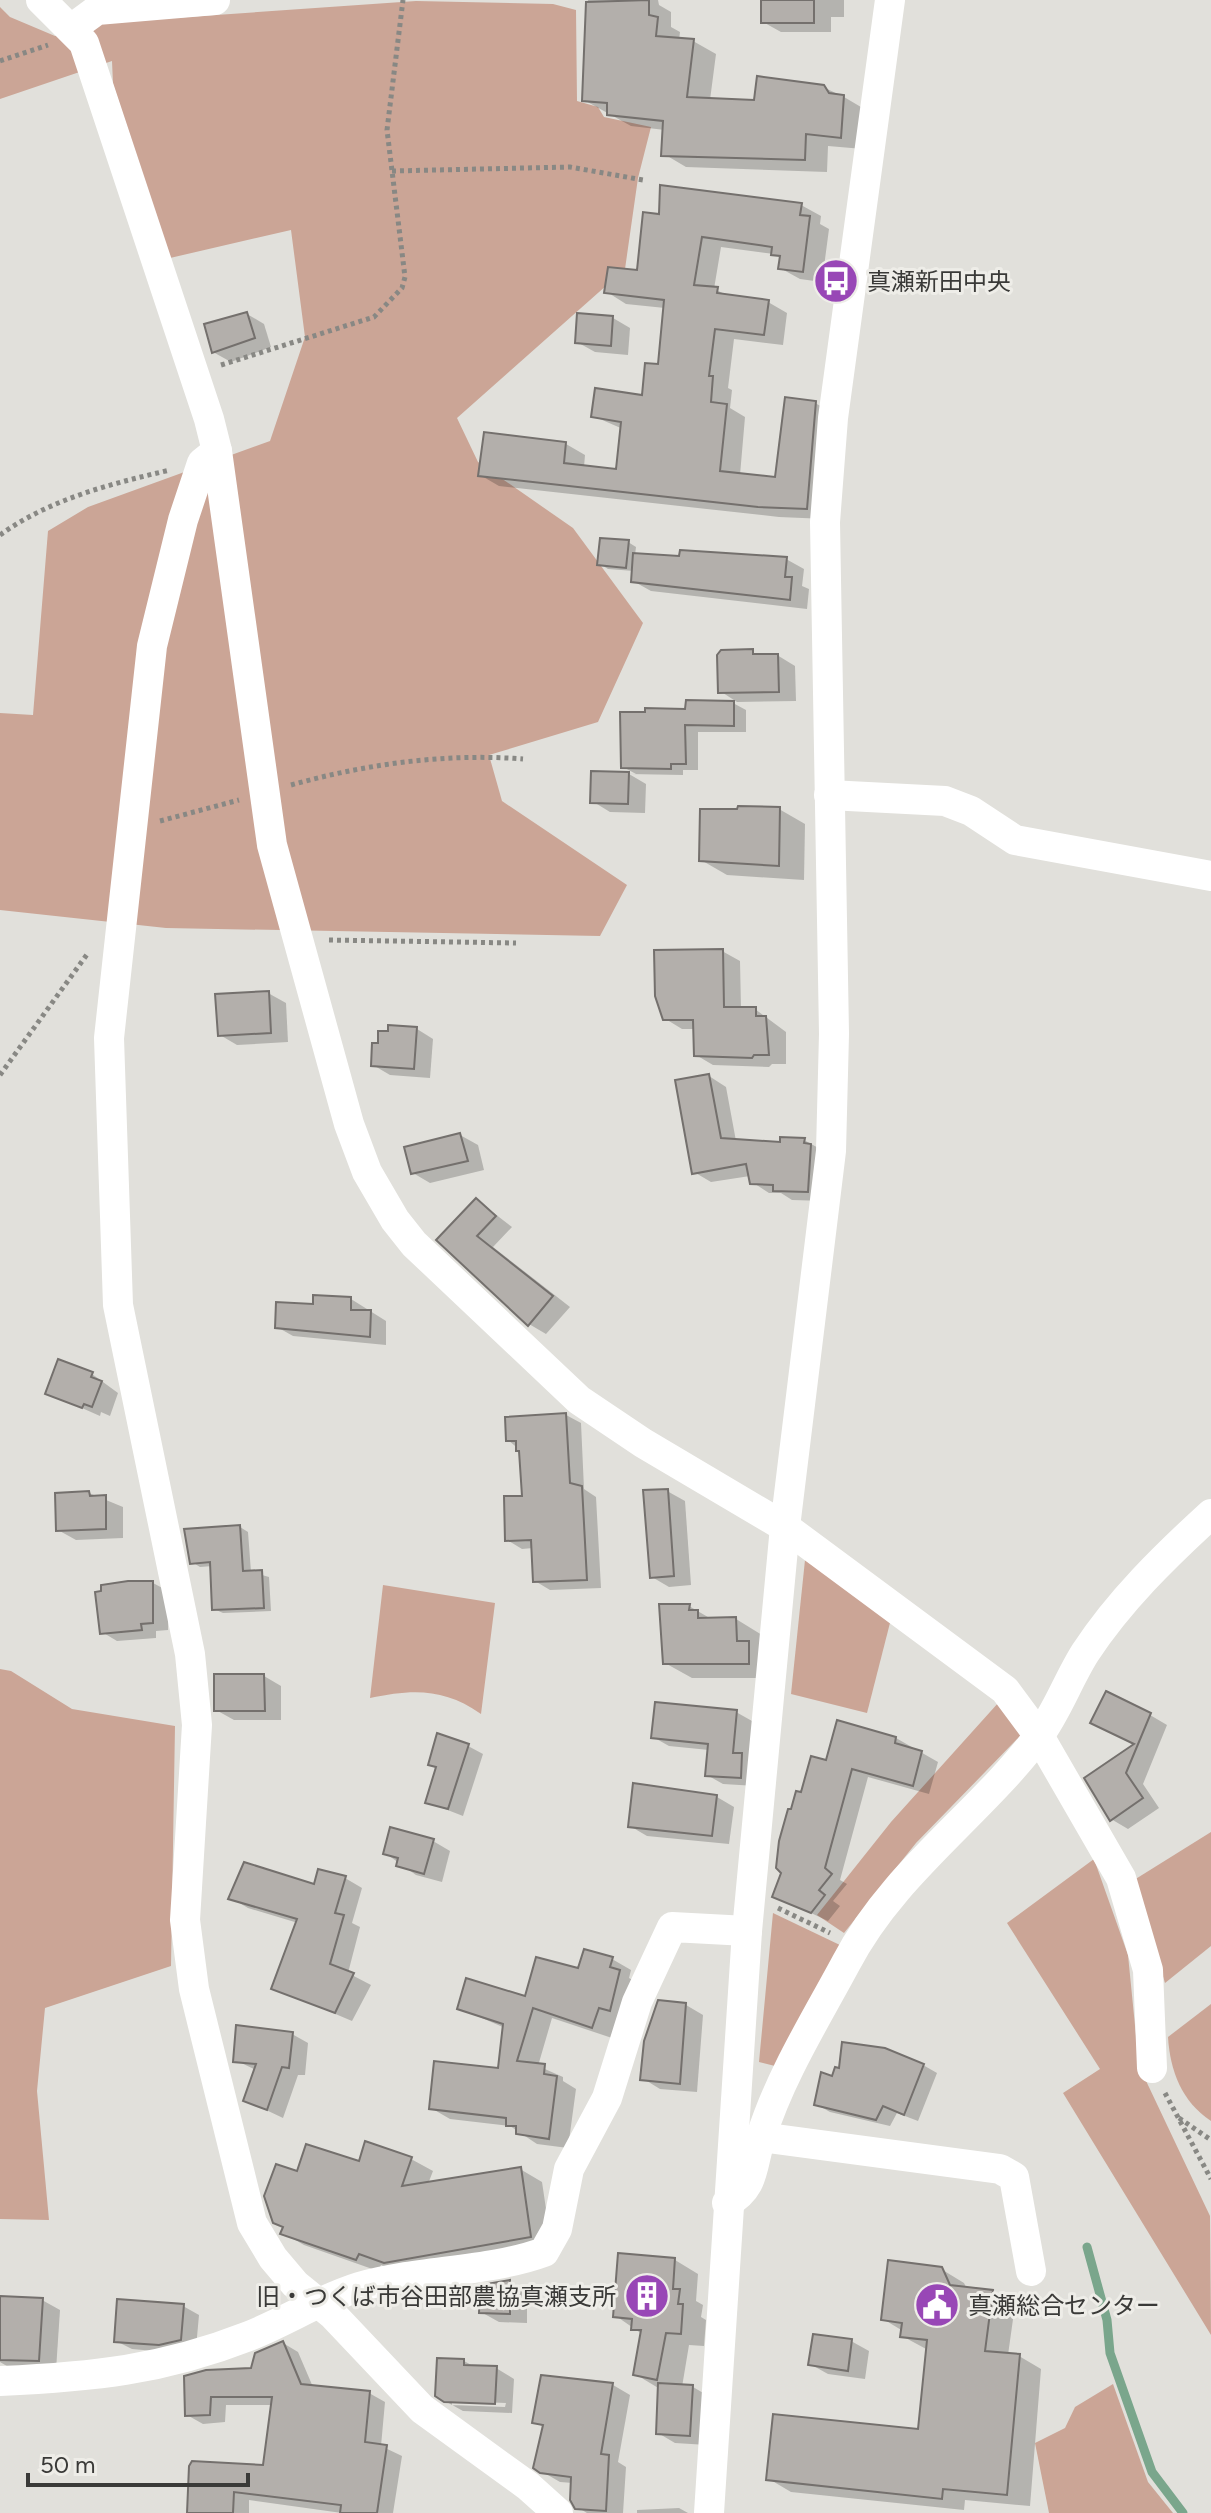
<svg xmlns="http://www.w3.org/2000/svg" width="1211" height="2513" viewBox="0 0 1211 2513" font-family="Figtree,'Noto Sans JP',sans-serif">
  <rect width="100%" height="100%" fill="#e1e0db"/>
  <g fill="#cba596">
    <path d="M 416,1 L 553,4 L 576,10 L 577,101 L 598,107 L 604,117 L 651,127 L 638,178 L 625,269 L 457,418 L 478,462 L 573,528 L 643,623 L 598,722 L 489,755 L 502,801 L 627,885 L 600,936 L 166,928 L 0,910 L 0,713 L 33,715 L 48,531 L 88,507 L 270,441 L 305,337 L 291,230 L 170,258 L 113,84 L 112,61 L 0,99 L 0,7 L 10,17 L 55,36 L 101,23 Z"/>
    <path d="M 805,1560 L 891,1619 L 867,1713 L 791,1694 Z"/>
    <path d="M 383,1585 L 495,1603 L 481,1714 C 444,1688 413,1689 370,1698 Z"/>
    <path d="M 0,1669 L 11,1671 L 72,1709 L 175,1726 L 171,1966 L 45,2008 L 37,2091 L 49,2220 L 0,2219 Z"/>
    <path d="M 999,1702 L 1022,1734 L 916,1843 L 844,1933 L 817,1915 L 891,1822 Z"/>
    <path d="M 1211,1832 L 1211,1946 L 1165,1983 L 1134,1880 Z"/>
    <path d="M 1094,1859 L 1128,1955 L 1139,2066 L 1210,2216 L 1211,2335 L 1063,2093 L 1100,2069 L 1007,1923 Z"/>
    <path d="M 773,1913 L 842,1946 L 775,2066 L 759,2062 Z"/>
    <path d="M 1211,2004 L 1211,2121 C 1182,2102 1170,2071 1168,2037 Z"/>
    <path d="M 1113,2384 L 1148,2482 L 1173,2513 L 1049,2513 L 1035,2443 L 1065,2428 L 1075,2407 Z"/>
  </g>
  <g fill="#0003" fill-rule="evenodd">
    <path d="M 588,0 L 658,0 L 659,5 L 671,12 L 671,27 L 680,32 L 679,40 L 693,41 L 716,54 L 710,100 L 756,102 L 823,87 L 844,97 L 866,110 L 863,149 L 828,146 L 827,172 L 686,167 L 664,154 L 665,130 L 631,126 L 584,100 Z"/>
    <path d="M 763,0 L 844,0 L 844,17 L 831,17 L 831,32 L 781,32 L 763,22 Z"/>
    <path d="M 801,205 L 821,216 L 820,224 L 829,229 L 822,282 L 800,279 L 780,268 L 782,258 L 774,254 L 721,247 L 714,289 L 731,297 L 768,302 L 787,313 L 783,345 L 734,339 L 728,388 L 732,390 L 730,408 L 745,417 L 740,475 L 777,479 L 815,403 L 835,414 L 826,519 L 779,517 L 499,486 L 480,475 L 566,444 L 585,455 L 584,467 L 618,471 L 623,429 L 593,416 L 644,397 L 660,366 L 665,308 L 626,304 L 607,292 L 639,273 L 661,217 Z"/>
    <path d="M 247,314 L 264,324 L 271,347 L 231,362 L 213,352 Z"/>
    <path d="M 613,318 L 630,328 L 628,355 L 595,352 L 577,342 Z"/>
    <path d="M 628,542 L 636,547 L 635,555 L 786,559 L 804,569 L 802,586 L 809,589 L 807,609 L 651,591 L 633,581 L 634,571 L 608,569 L 600,564 Z"/>
    <path d="M 722,652 L 777,655 L 795,666 L 796,701 L 737,702 L 720,691 Z"/>
    <path d="M 733,703 L 746,710 L 746,732 L 698,732 L 698,770 L 683,770 L 683,775 L 629,774 L 646,784 L 645,813 L 610,812 L 592,801 L 593,773 L 636,774 L 623,767 L 687,711 Z"/>
    <path d="M 779,809 L 805,824 L 804,880 L 727,875 L 701,860 Z"/>
    <path d="M 722,951 L 740,961 L 741,1009 L 755,1009 L 786,1032 L 786,1064 L 772,1064 L 769,1067 L 713,1065 L 696,1055 L 695,1029 L 682,1029 L 664,1018 Z"/>
    <path d="M 268,993 L 286,1003 L 288,1042 L 237,1045 L 220,1035 Z"/>
    <path d="M 417,1029 L 433,1039 L 430,1078 L 390,1075 L 373,1065 L 380,1045 Z"/>
    <path d="M 709,1076 L 726,1087 L 736,1141 L 782,1144 L 804,1140 L 822,1150 L 825,1201 L 792,1200 L 781,1193 L 769,1193 L 752,1182 L 750,1176 L 711,1182 L 694,1172 Z"/>
    <path d="M 460,1135 L 478,1145 L 484,1170 L 430,1183 L 413,1173 Z"/>
    <path d="M 477,1200 L 512,1227 L 493,1247 L 570,1307 L 546,1334 L 529,1324 L 439,1240 Z"/>
    <path d="M 351,1299 L 386,1321 L 386,1345 L 293,1336 L 277,1327 L 315,1306 Z"/>
    <path d="M 92,1374 L 118,1393 L 110,1416 L 101,1412 L 100,1416 L 48,1393 Z"/>
    <path d="M 566,1415 L 581,1423 L 584,1489 L 596,1497 L 601,1588 L 550,1590 L 535,1581 L 533,1548 L 522,1549 L 507,1540 L 524,1498 L 521,1451 L 508,1440 Z"/>
    <path d="M 667,1491 L 685,1501 L 691,1585 L 669,1587 L 652,1577 Z"/>
    <path d="M 89,1493 L 123,1507 L 123,1538 L 76,1540 L 58,1530 Z"/>
    <path d="M 240,1527 L 248,1532 L 251,1572 L 269,1577 L 271,1611 L 223,1613 L 214,1609 L 213,1566 L 200,1567 L 192,1562 Z"/>
    <path d="M 153,1583 L 168,1591 L 168,1630 L 156,1631 L 156,1638 L 117,1641 L 102,1632 L 103,1587 Z"/>
    <path d="M 689,1606 L 713,1620 L 736,1619 L 762,1635 L 775,1678 L 692,1678 L 665,1663 Z"/>
    <path d="M 264,1676 L 281,1686 L 281,1720 L 234,1720 L 216,1710 Z"/>
    <path d="M 736,1712 L 752,1721 L 756,1786 L 723,1784 L 707,1775 L 709,1750 L 669,1746 L 653,1737 Z"/>
    <path d="M 1150,1715 L 1167,1725 L 1143,1784 L 1159,1808 L 1128,1829 L 1111,1819 L 1087,1779 L 1137,1745 Z"/>
    <path d="M 896,1738 L 938,1762 L 929,1794 L 868,1777 L 840,1880 L 847,1884 L 833,1901 L 840,1906 L 828,1921 L 775,1896 L 803,1794 L 828,1763 Z"/>
    <path d="M 468,1746 L 483,1754 L 463,1816 L 427,1802 L 438,1768 L 430,1764 Z"/>
    <path d="M 717,1797 L 734,1807 L 729,1844 L 647,1836 L 630,1826 Z"/>
    <path d="M 433,1841 L 450,1851 L 442,1882 L 416,1875 L 385,1853 Z"/>
    <path d="M 345,1878 L 362,1888 L 352,1923 L 360,1927 L 348,1973 L 371,1985 L 352,2021 L 274,1988 L 298,1923 L 248,1908 L 231,1898 L 316,1886 Z"/>
    <path d="M 612,1959 L 631,1970 L 629,1978 L 638,1983 L 612,2038 L 552,2018 L 538,2066 L 563,2077 L 563,2081 L 576,2089 L 568,2148 L 537,2144 L 510,2126 L 450,2119 L 431,2108 L 500,2071 L 505,2028 L 459,2008 L 527,1999 L 579,1971 Z"/>
    <path d="M 686,2005 L 703,2015 L 697,2092 L 660,2089 L 642,2078 Z"/>
    <path d="M 292,2034 L 308,2043 L 305,2075 L 298,2075 L 283,2118 L 245,2100 L 256,2070 L 235,2060 Z"/>
    <path d="M 923,2065 L 937,2073 L 918,2121 L 897,2113 L 890,2126 L 830,2112 L 816,2104 L 833,2079 Z"/>
    <path d="M 411,2159 L 433,2171 L 428,2184 L 520,2169 L 542,2182 L 552,2249 L 407,2274 L 381,2265 L 378,2271 L 304,2245 L 283,2233 L 299,2174 Z"/>
    <path d="M 675,2260 L 698,2274 L 696,2301 L 703,2305 L 701,2317 L 706,2320 L 704,2346 L 689,2345 L 682,2387 L 693,2387 L 710,2397 L 707,2445 L 675,2443 L 658,2433 L 660,2389 L 635,2374 L 642,2334 L 616,2316 Z"/>
    <path d="M 941,2269 L 964,2283 L 967,2289 L 992,2292 L 1015,2305 L 1008,2355 L 1019,2356 L 1041,2369 L 1030,2506 L 965,2500 L 964,2510 L 791,2492 L 769,2479 L 920,2431 L 928,2350 L 902,2336 L 903,2331 L 883,2319 Z"/>
    <path d="M 510,2282 L 527,2292 L 527,2323 L 499,2322 L 481,2312 L 482,2287 Z"/>
    <path d="M 0,2298 L 42,2300 L 60,2310 L 56,2370 L 12,2369 L 0,2362 Z"/>
    <path d="M 183,2306 L 199,2315 L 196,2348 L 176,2353 L 132,2349 L 116,2341 Z"/>
    <path d="M 851,2341 L 869,2351 L 865,2379 L 828,2374 L 810,2364 Z"/>
    <path d="M 283,2343 L 298,2352 L 313,2387 L 369,2393 L 385,2402 L 381,2446 L 402,2456 L 393,2513 L 342,2513 L 249,2500 L 249,2513 L 189,2513 L 265,2467 L 273,2405 L 226,2405 L 225,2422 L 203,2424 L 187,2415 L 186,2377 L 252,2370 Z"/>
    <path d="M 464,2361 L 475,2367 L 496,2368 L 514,2379 L 512,2413 L 463,2411 L 445,2401 ZM 452,2401 L 506,2403 L 505,2407 L 452,2405 Z"/>
    <path d="M 542,2377 L 613,2385 L 630,2395 L 618,2462 L 626,2467 L 623,2513 L 587,2513 L 577,2507 L 573,2483 L 560,2482 L 541,2471 L 544,2427 L 534,2422 Z"/>
    <path d="M 679,2508 L 688,2513 L 637,2513 L 637,2510 Z"/>
  </g>
  <g fill="none" stroke-linecap="round" stroke-linejoin="round">
    <path stroke="#7aa68c" stroke-width="9" d="M 1087,2247 L 1107,2320 L 1110,2353 L 1152,2472 L 1183,2513"/>
  </g>
  <g fill="#b3afab" stroke="#74706d" stroke-width="2">
    <path d="M 649,0 L 649,15 L 658,17 L 656,36 L 694,39 L 687,97 L 754,100 L 757,76 L 824,85 L 829,93 L 844,95 L 841,138 L 806,134 L 805,160 L 661,156 L 663,121 L 607,115 L 607,103 L 582,101 L 586,2 Z"/>
    <rect x="761" y="0" width="53" height="23"/>
    <path d="M 660,185 L 802,203 L 800,215 L 810,216 L 803,272 L 778,269 L 780,256 L 771,255 L 772,247 L 702,237 L 694,285 L 718,287 L 717,293 L 769,300 L 764,335 L 715,329 L 709,376 L 713,376 L 711,402 L 727,404 L 720,471 L 775,477 L 785,397 L 816,401 L 807,509 L 758,507 L 478,476 L 484,432 L 566,442 L 564,463 L 616,469 L 621,422 L 591,417 L 595,388 L 642,395 L 645,363 L 658,364 L 664,300 L 604,293 L 608,267 L 637,270 L 643,212 L 659,214 Z"/>
    <path d="M 247,312 L 255,338 L 212,353 L 204,324 Z"/>
    <path d="M 577,313 L 613,316 L 611,346 L 575,343 Z"/>
    <path d="M 600,538 L 629,540 L 626,568 L 597,565 Z"/>
    <path d="M 680,550 L 787,557 L 785,577 L 792,577 L 790,600 L 631,582 L 633,553 L 679,556 Z"/>
    <path d="M 753,649 L 753,654 L 778,654 L 779,692 L 718,693 L 717,655 L 721,650 Z"/>
    <path d="M 686,700 L 734,701 L 734,726 L 685,725 L 686,764 L 671,764 L 671,769 L 621,768 L 620,712 L 645,712 L 645,708 L 685,709 Z"/>
    <path d="M 591,771 L 629,772 L 628,804 L 590,803 Z"/>
    <path d="M 738,806 L 780,807 L 779,866 L 699,861 L 700,809 L 737,809 Z"/>
    <path d="M 723,949 L 724,1007 L 756,1007 L 756,1016 L 766,1016 L 769,1055 L 754,1055 L 752,1058 L 694,1056 L 693,1020 L 663,1020 L 655,996 L 654,950 Z"/>
    <path d="M 269,991 L 271,1033 L 218,1036 L 215,994 Z"/>
    <path d="M 388,1025 L 417,1027 L 414,1069 L 371,1066 L 372,1043 L 378,1043 L 378,1031 L 388,1031 Z"/>
    <path d="M 709,1074 L 721,1138 L 780,1142 L 780,1137 L 805,1138 L 804,1143 L 811,1144 L 808,1192 L 773,1191 L 773,1185 L 750,1184 L 746,1164 L 692,1174 L 675,1080 Z"/>
    <path d="M 460,1133 L 468,1161 L 411,1174 L 404,1147 Z"/>
    <path d="M 476,1198 L 496,1216 L 477,1236 L 553,1296 L 528,1326 L 436,1240 Z"/>
    <path d="M 313,1295 L 351,1297 L 351,1310 L 371,1310 L 370,1337 L 275,1328 L 276,1302 L 313,1304 Z"/>
    <path d="M 58,1359 L 93,1372 L 91,1377 L 102,1381 L 92,1407 L 84,1404 L 82,1408 L 45,1394 Z"/>
    <path d="M 566,1413 L 570,1483 L 582,1486 L 587,1580 L 533,1582 L 531,1540 L 505,1541 L 504,1496 L 522,1496 L 519,1451 L 516,1451 L 516,1441 L 506,1441 L 505,1417 Z"/>
    <path d="M 668,1489 L 674,1576 L 650,1578 L 643,1490 Z"/>
    <path d="M 89,1491 L 90,1496 L 106,1495 L 106,1529 L 56,1531 L 55,1493 Z"/>
    <path d="M 240,1525 L 243,1571 L 262,1570 L 264,1608 L 212,1610 L 210,1562 L 190,1564 L 184,1529 Z"/>
    <path d="M 128,1581 L 153,1581 L 153,1623 L 141,1624 L 142,1630 L 100,1634 L 95,1592 L 101,1591 L 101,1585 Z"/>
    <path d="M 659,1604 L 690,1604 L 689,1610 L 698,1610 L 698,1618 L 736,1617 L 737,1641 L 749,1641 L 749,1664 L 663,1664 Z"/>
    <path d="M 214,1674 L 264,1674 L 265,1711 L 214,1711 Z"/>
    <path d="M 1106,1691 L 1151,1713 L 1126,1773 L 1143,1798 L 1110,1821 L 1084,1778 L 1134,1744 L 1090,1723 Z"/>
    <path d="M 655,1702 L 737,1710 L 733,1753 L 742,1753 L 741,1778 L 705,1776 L 708,1744 L 651,1738 Z"/>
    <path d="M 837,1720 L 896,1737 L 895,1743 L 922,1751 L 913,1786 L 852,1769 L 825,1868 L 832,1874 L 819,1890 L 825,1895 L 811,1913 L 772,1897 L 781,1873 L 776,1868 L 779,1841 L 788,1809 L 791,1809 L 796,1791 L 801,1792 L 811,1756 L 826,1760 Z"/>
    <path d="M 437,1733 L 469,1744 L 448,1809 L 425,1803 L 436,1767 L 428,1765 Z"/>
    <path d="M 633,1783 L 717,1795 L 712,1836 L 628,1827 Z"/>
    <path d="M 390,1827 L 434,1839 L 424,1874 L 396,1866 L 398,1858 L 383,1854 Z"/>
    <path d="M 244,1862 L 314,1884 L 318,1869 L 346,1876 L 335,1913 L 344,1915 L 330,1964 L 354,1973 L 335,2013 L 271,1989 L 297,1919 L 228,1899 Z"/>
    <path d="M 584,1949 L 613,1957 L 610,1967 L 620,1970 L 610,2011 L 599,2008 L 592,2028 L 533,2008 L 517,2061 L 545,2064 L 544,2074 L 557,2076 L 549,2139 L 516,2134 L 516,2126 L 506,2126 L 506,2118 L 429,2109 L 434,2061 L 498,2068 L 503,2024 L 457,2009 L 466,1978 L 525,1996 L 536,1957 L 578,1968 Z"/>
    <path d="M 658,2000 L 686,2003 L 680,2084 L 640,2080 L 644,2041 Z"/>
    <path d="M 236,2025 L 293,2032 L 289,2068 L 282,2067 L 267,2110 L 243,2101 L 256,2064 L 233,2062 Z"/>
    <path d="M 842,2042 L 885,2048 L 924,2064 L 904,2115 L 883,2106 L 876,2120 L 814,2105 L 821,2072 L 832,2076 L 835,2067 L 839,2068 Z"/>
    <path d="M 365,2141 L 412,2157 L 402,2186 L 521,2167 L 531,2237 L 384,2263 L 359,2254 L 356,2260 L 280,2234 L 283,2227 L 273,2223 L 264,2196 L 276,2164 L 297,2171 L 306,2144 L 359,2161 Z"/>
    <path d="M 618,2253 L 675,2258 L 673,2289 L 680,2289 L 678,2304 L 683,2304 L 681,2334 L 666,2333 L 657,2380 L 633,2375 L 641,2330 L 631,2330 L 632,2319 L 613,2317 Z"/>
    <path d="M 888,2260 L 942,2267 L 950,2285 L 993,2290 L 985,2351 L 1020,2354 L 1007,2495 L 943,2489 L 942,2499 L 766,2480 L 773,2414 L 918,2429 L 927,2340 L 900,2337 L 902,2323 L 881,2320 Z"/>
    <path d="M 510,2280 L 510,2314 L 479,2313 L 480,2285 Z"/>
    <path d="M 0,2296 L 43,2298 L 39,2361 L 0,2360 Z"/>
    <path d="M 117,2299 L 184,2304 L 181,2340 L 159,2345 L 114,2342 Z"/>
    <path d="M 813,2334 L 852,2339 L 848,2371 L 808,2365 Z"/>
    <path d="M 283,2341 L 301,2384 L 370,2391 L 365,2442 L 387,2445 L 377,2513 L 340,2513 L 341,2505 L 234,2492 L 233,2513 L 187,2513 L 189,2466 L 192,2461 L 263,2465 L 272,2397 L 211,2397 L 210,2415 L 185,2416 L 184,2376 L 206,2370 L 251,2368 L 255,2353 Z"/>
    <path d="M 437,2358 L 464,2359 L 464,2365 L 497,2366 L 495,2404 L 444,2402 L 435,2396 Z"/>
    <path d="M 541,2375 L 613,2383 L 601,2454 L 609,2455 L 606,2511 L 575,2509 L 570,2500 L 571,2477 L 540,2473 L 533,2468 L 543,2425 L 532,2423 Z"/>
    <path d="M 658,2383 L 693,2385 L 690,2436 L 656,2434 Z"/>
  </g>
  <g fill="none" stroke-linecap="round" stroke-linejoin="round">
    <g stroke="#888884" stroke-width="5" stroke-dasharray="4 4" stroke-linecap="butt">
      <path d="M 0,61 L 48,45"/>
      <path d="M 392,171 L 570,167 L 643,180"/>
      <path d="M 221,365 L 374,317 L 402,288 L 405,277 L 387,130 L 403,0"/>
      <path d="M 0,535 C 50,499 110,484 170,470"/>
      <path d="M 291,785 C 366,764 445,753 523,759"/>
      <path d="M 160,821 L 239,800"/>
      <path d="M 329,940 L 516,943"/>
      <path d="M 0,1075 L 88,953"/>
      <path d="M 778,1908 L 830,1933"/>
      <path d="M 1165,2093 L 1211,2179"/>
      <path d="M 1179,2118 L 1211,2140"/>
    </g>
    <g stroke="#fff" stroke-width="30">
      <path d="M 41,0 L 84,43 L 209,419 L 217,451 L 272,845 L 349,1124 L 367,1172 L 395,1220 L 414,1244 L 579,1400 L 643,1443 L 785,1527 L 1005,1690 L 1039,1736 L 1121,1878 L 1148,1970 L 1152,2068"/>
      <path d="M 71,29 L 97,10 L 215,0"/>
      <path d="M 217,451 L 202,463 L 183,520 L 152,646 L 109,1038 L 118,1305 L 190,1654 L 197,1725 L 185,1920 L 194,1989 L 252,2223 L 273,2258 L 295,2284 L 333,2315 L 422,2409 L 528,2486 L 558,2513"/>
      <path d="M 829,795 L 945,801 L 971,811 L 1015,840 L 1211,876"/>
      <path d="M 761,2137 L 1000,2169 L 1014,2177 L 1031,2271"/>
      <path d="M 727,2203 C 756,2187 751,2166 761,2137 C 780,2076 816,2019 846,1963 C 892,1874 978,1816 1038,1737 C 1057,1712 1068,1680 1085,1653 C 1119,1601 1165,1556 1211,1514"/>
      <path d="M 0,2381 C 92,2377 162,2370 249,2336 C 287,2321 320,2299 359,2287 C 418,2270 490,2272 544,2252 L 557,2229 L 569,2169 L 607,2098 L 637,2002 L 672,1927 L 747,1931"/>
      <path d="M 709,2513 L 747,1931 L 785,1527 L 831,1151 L 834,1034 L 825,522 L 833,418 L 890,0"/>
    </g>
  </g>
  <defs>
    <g id="bus-disc" transform="scale(2.3)"><circle r="9.5" fill="#9847b6" stroke="#eeede8"/><path d="M-5-6H5V4H4V6H2V4H-2V6H-4V4H-5ZM-3.5-4V0h7V-4ZM-3.5 1.2v1.5H-2V1.2ZM2 1.2v1.5H3.5V1.2Z" fill="#fff"/></g>
    <g id="building-disc" transform="scale(2.3)"><circle r="9.5" fill="#9847b6" stroke="#eeede8"/><path d="M-4-6H4V6H1V3H-1V6H-4ZM-2.5-4.3h1.7v1.8h-1.7ZM.8-4.3h1.7v1.8H.8ZM-2.5-1h1.7V.8h-1.7ZM.8-1h1.7V.8H.8Z" fill="#fff"/></g>
    <g id="civic-disc" transform="scale(2.3)"><circle r="9.5" fill="#9847b6" stroke="#eeede8"/><path d="M-.6-6.5H3V-4.5H.6V-3L4-1V1h2V6H-6V1h2V-1L-.6-3ZM-1.2 2.5V6h2.4V2.5Z" fill="#fff"/></g>
  </defs>
  <g fill-rule="evenodd">
    <use href="#bus-disc" x="836" y="281"/>
    <use href="#building-disc" x="647" y="2296"/>
    <use href="#civic-disc" x="937" y="2305"/>
  </g>
  <g text-anchor="middle" dominant-baseline="central" stroke-width="6" stroke-linejoin="round" paint-order="stroke">
    <g font-size="24" fill="#3a3a38" stroke="#eeede8" text-anchor="start">
      <text x="867" y="281">真瀬新田中央</text>
      <text x="616" y="2296" text-anchor="end">旧・つくば市谷田部農協真瀬支所</text>
      <text x="968" y="2305">真瀬総合センター</text>
    </g>
  </g>
  <path d="M28 2473v12h220v-12" fill="none" stroke="#3a3a38" stroke-width="4"/>
  <text x="40" y="2473" font-size="24" fill="#3a3a38" stroke="#eeede8" stroke-width="6" paint-order="stroke">50 m</text>
</svg>
